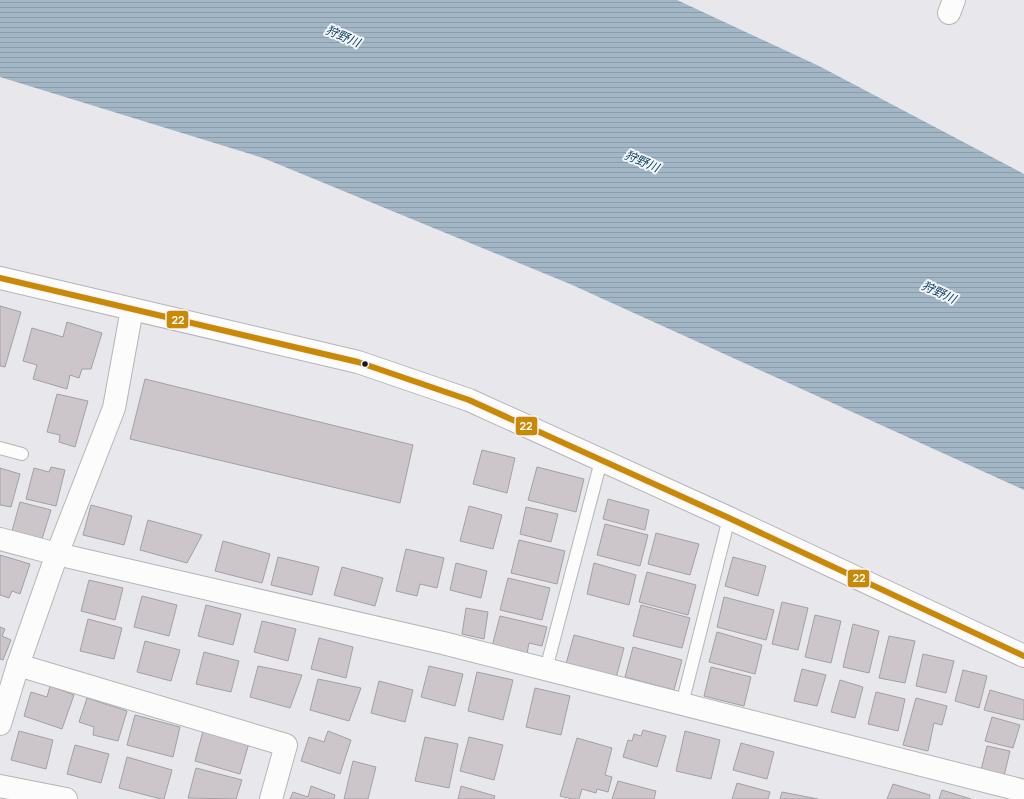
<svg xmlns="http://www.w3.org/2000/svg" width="1024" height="799" viewBox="0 0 1024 799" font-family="Manrope,'Noto Sans JP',sans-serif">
  <defs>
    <pattern id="water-rules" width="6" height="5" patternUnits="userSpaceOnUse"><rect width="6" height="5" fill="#a2b6c6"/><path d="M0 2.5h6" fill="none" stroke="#8b9caa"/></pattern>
  </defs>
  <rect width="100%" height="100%" fill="#e8e8ec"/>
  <path fill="url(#water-rules)" d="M 0,0 L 677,0 L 819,66 L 1024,174 L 1024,490 L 570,284 L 263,158 L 0,77 Z"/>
  <g fill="#ccc6cb" stroke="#a2a0a3">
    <path d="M 0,306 L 21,312 L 5,367 L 0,366 Z"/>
    <path d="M 67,322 L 102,333 L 91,369 L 82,369 L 79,378 L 70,375 L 67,389 L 33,379 L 37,365 L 23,361 L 32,328 L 63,337 Z"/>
    <path d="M 145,379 L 413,445 L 400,503 L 130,439 Z"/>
    <path d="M 57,394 L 88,401 L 75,447 L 59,442 L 60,435 L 47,432 Z"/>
    <path d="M 482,450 L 515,458 L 507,493 L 473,484 Z"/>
    <path d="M 51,467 L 65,470 L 56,506 L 26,499 L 34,468 L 49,472 Z"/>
    <path d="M 537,467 L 584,479 L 576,512 L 528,500 Z"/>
    <path d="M 0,468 L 20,474 L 11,507 L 0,505 Z"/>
    <path d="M 608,499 L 649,510 L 645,530 L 603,519 Z"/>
    <path d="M 20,502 L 51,510 L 42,539 L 12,531 Z"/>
    <path d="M 91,505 L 132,516 L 124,545 L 83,535 Z"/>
    <path d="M 469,506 L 502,515 L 493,549 L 460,541 Z"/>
    <path d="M 526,507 L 558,514 L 551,542 L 520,534 Z"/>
    <path d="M 148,520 L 202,535 L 187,563 L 140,550 Z"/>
    <path d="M 605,524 L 648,535 L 640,566 L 597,555 Z"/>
    <path d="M 656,533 L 699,544 L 690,575 L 648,564 Z"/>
    <path d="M 519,540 L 565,551 L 557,584 L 511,573 Z"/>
    <path d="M 223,541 L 270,554 L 262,583 L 215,571 Z"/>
    <path d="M 406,549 L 444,558 L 437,588 L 420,584 L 417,596 L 396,591 Z"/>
    <path d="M 0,555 L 30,564 L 20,594 L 12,591 L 9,598 L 0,595 Z"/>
    <path d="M 278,557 L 319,567 L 312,595 L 271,585 Z"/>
    <path d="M 733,557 L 766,566 L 758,596 L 725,586 Z"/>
    <path d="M 456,563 L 487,571 L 481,598 L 450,590 Z"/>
    <path d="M 594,563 L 636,575 L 629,605 L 587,594 Z"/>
    <path d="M 342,567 L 383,578 L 375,606 L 334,595 Z"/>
    <path d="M 647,572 L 696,585 L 688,615 L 639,602 Z"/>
    <path d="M 508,578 L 550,588 L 542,620 L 500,610 Z"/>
    <path d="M 89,580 L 123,588 L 115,620 L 81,611 Z"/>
    <path d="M 142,596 L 177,605 L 169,636 L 134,627 Z"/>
    <path d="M 724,597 L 774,610 L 766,640 L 717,627 Z"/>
    <path d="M 782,602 L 808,608 L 798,650 L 772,644 Z"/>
    <path d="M 206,605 L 241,614 L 233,645 L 198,636 Z"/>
    <path d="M 641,605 L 690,618 L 682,648 L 633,636 Z"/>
    <path d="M 466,608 L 488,612 L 484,639 L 462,634 Z"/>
    <path d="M 815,615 L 841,621 L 831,663 L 805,657 Z"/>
    <path d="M 500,616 L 547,627 L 542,646 L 529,643 L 526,659 L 491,650 Z"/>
    <path d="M 88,619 L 122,628 L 114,659 L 80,651 Z"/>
    <path d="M 262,621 L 296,629 L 288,661 L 254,652 Z"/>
    <path d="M 853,624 L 879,631 L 869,673 L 843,667 Z"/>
    <path d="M 0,627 L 5,629 L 2,636 L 11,640 L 3,660 L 0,659 Z"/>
    <path d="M 717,632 L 762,645 L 755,674 L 709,662 Z"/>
    <path d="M 574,635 L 624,648 L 616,678 L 566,664 Z"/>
    <path d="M 889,636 L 915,641 L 905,683 L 879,678 Z"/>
    <path d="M 319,638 L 353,647 L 346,678 L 311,669 Z"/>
    <path d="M 145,641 L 180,650 L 171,681 L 137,672 Z"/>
    <path d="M 633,647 L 682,660 L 674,690 L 625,677 Z"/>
    <path d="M 204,652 L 239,661 L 231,692 L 196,684 Z"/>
    <path d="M 923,654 L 954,661 L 946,693 L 916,686 Z"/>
    <path d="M 258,666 L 302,675 L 290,708 L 250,697 Z"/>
    <path d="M 429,666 L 463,674 L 455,706 L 421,697 Z"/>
    <path d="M 711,667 L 751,677 L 744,706 L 704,696 Z"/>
    <path d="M 802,669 L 826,675 L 817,706 L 794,701 Z"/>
    <path d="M 963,670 L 987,676 L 979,708 L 955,701 Z"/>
    <path d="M 477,672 L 513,680 L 503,720 L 468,711 Z"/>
    <path d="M 318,679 L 361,688 L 349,721 L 310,710 Z"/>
    <path d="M 840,680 L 863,687 L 855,718 L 831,712 Z"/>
    <path d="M 379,681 L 413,690 L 405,722 L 371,713 Z"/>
    <path d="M 50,686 L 74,695 L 62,729 L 24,716 L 31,692 L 47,697 Z"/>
    <path d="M 535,688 L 570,696 L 561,735 L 526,727 Z"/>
    <path d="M 990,690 L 1024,700 L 1024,720 L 984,710 Z"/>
    <path d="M 876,692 L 905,699 L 898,731 L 868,724 Z"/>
    <path d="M 87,698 L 127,711 L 118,741 L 93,735 L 94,727 L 79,722 Z"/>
    <path d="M 916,698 L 947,706 L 942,725 L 934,723 L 928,751 L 903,745 Z"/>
    <path d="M 135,715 L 180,727 L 173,757 L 127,745 Z"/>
    <path d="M 992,717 L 1020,725 L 1013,748 L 985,741 Z"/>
    <path d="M 643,730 L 666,736 L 657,767 L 623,757 L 628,740 L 632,741 L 634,734 L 641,736 Z"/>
    <path d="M 19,731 L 53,740 L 46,769 L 11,760 Z"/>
    <path d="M 203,731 L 249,743 L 240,774 L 195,761 Z"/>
    <path d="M 328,731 L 351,740 L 340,774 L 301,761 L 309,737 L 324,742 Z"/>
    <path d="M 685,731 L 720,740 L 711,779 L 676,771 Z"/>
    <path d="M 425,737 L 458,744 L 449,788 L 415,781 Z"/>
    <path d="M 469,737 L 503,745 L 494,780 L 460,771 Z"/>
    <path d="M 577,738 L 612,748 L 605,775 L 612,777 L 608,792 L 597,789 L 596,793 L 582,789 L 579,799 L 572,799 L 560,796 Z"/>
    <path d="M 741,743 L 774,752 L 767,779 L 733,770 Z"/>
    <path d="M 75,745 L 109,754 L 101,783 L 67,774 Z"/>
    <path d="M 987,746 L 1010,751 L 1004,776 L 981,770 Z"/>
    <path d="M 127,757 L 172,770 L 164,799 L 161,799 L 119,788 Z"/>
    <path d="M 353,761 L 376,767 L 368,799 L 344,799 Z"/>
    <path d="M 196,768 L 242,780 L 236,799 L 188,798 Z"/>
    <path d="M 618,781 L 656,791 L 654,799 L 612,799 Z"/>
    <path d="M 737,783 L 770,792 L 768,799 L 732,799 Z"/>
    <path d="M 893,784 L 930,795 L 929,799 L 887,799 Z"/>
    <path d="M 311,786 L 335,795 L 334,799 L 290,799 L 293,792 L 308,797 Z"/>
    <path d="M 461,786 L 495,796 L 494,799 L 458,799 Z"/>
    <path d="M 942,790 L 971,799 L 939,799 Z"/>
    <path d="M 782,792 L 818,799 L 780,799 Z"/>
  </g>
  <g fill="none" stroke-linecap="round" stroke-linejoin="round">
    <g stroke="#b5b5b8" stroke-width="14">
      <g id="lane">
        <path d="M 0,448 L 22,454"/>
        <path d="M 546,669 L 601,461"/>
        <path d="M 682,704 L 729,518"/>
      </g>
    </g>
    <g stroke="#b5b5b8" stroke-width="24">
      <g id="street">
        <path d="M 0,539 L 57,554 L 443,643 L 1024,791"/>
        <path d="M 18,665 L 286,745 L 271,799"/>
        <path d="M 0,724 L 18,665 L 57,554 L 114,408 L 132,309"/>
        <path d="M 0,786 L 66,799"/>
      </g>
    </g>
    <g stroke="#b5b5b8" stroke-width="24">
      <g id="secondary">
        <path d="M 949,13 L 954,0"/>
        <path d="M 0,278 L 358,362 L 469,400 L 729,518 L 1024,656"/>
      </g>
    </g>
    <use href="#lane" stroke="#fcfcfc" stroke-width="12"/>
    <use href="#street" stroke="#fcfcfc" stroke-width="22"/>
    <use href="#secondary" stroke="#fcfcfc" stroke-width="22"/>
    <g stroke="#f3f5fc" stroke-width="9">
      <path id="bus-1" d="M 0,278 L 358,362 L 469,400 L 729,518 L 1024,656"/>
    </g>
    <use href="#bus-1" stroke="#ca8905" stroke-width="6"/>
  </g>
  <circle fill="#161719" stroke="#f3f5fc" stroke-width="1.5" cx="365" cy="364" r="3.5"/>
  <g text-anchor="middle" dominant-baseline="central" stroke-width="4" stroke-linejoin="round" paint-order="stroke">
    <g font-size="12" font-style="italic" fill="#093d5c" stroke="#f3f5fc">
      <text transform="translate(343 36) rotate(23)">狩野川</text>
      <text transform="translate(642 161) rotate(23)">狩野川</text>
      <text transform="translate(939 292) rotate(25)">狩野川</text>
    </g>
  </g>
  <g stroke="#f3f5fc" stroke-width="1.5">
    <rect x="166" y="310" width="23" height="19" rx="4" fill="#ca8905"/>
    <rect x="515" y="416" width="23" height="20" rx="4" fill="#ca8905"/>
    <rect x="847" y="569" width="23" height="19" rx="4" fill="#ca8905"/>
  </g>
  <g font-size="11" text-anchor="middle" font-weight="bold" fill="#fff">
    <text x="178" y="324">22</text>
    <text x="526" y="430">22</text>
    <text x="859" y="582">22</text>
  </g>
</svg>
